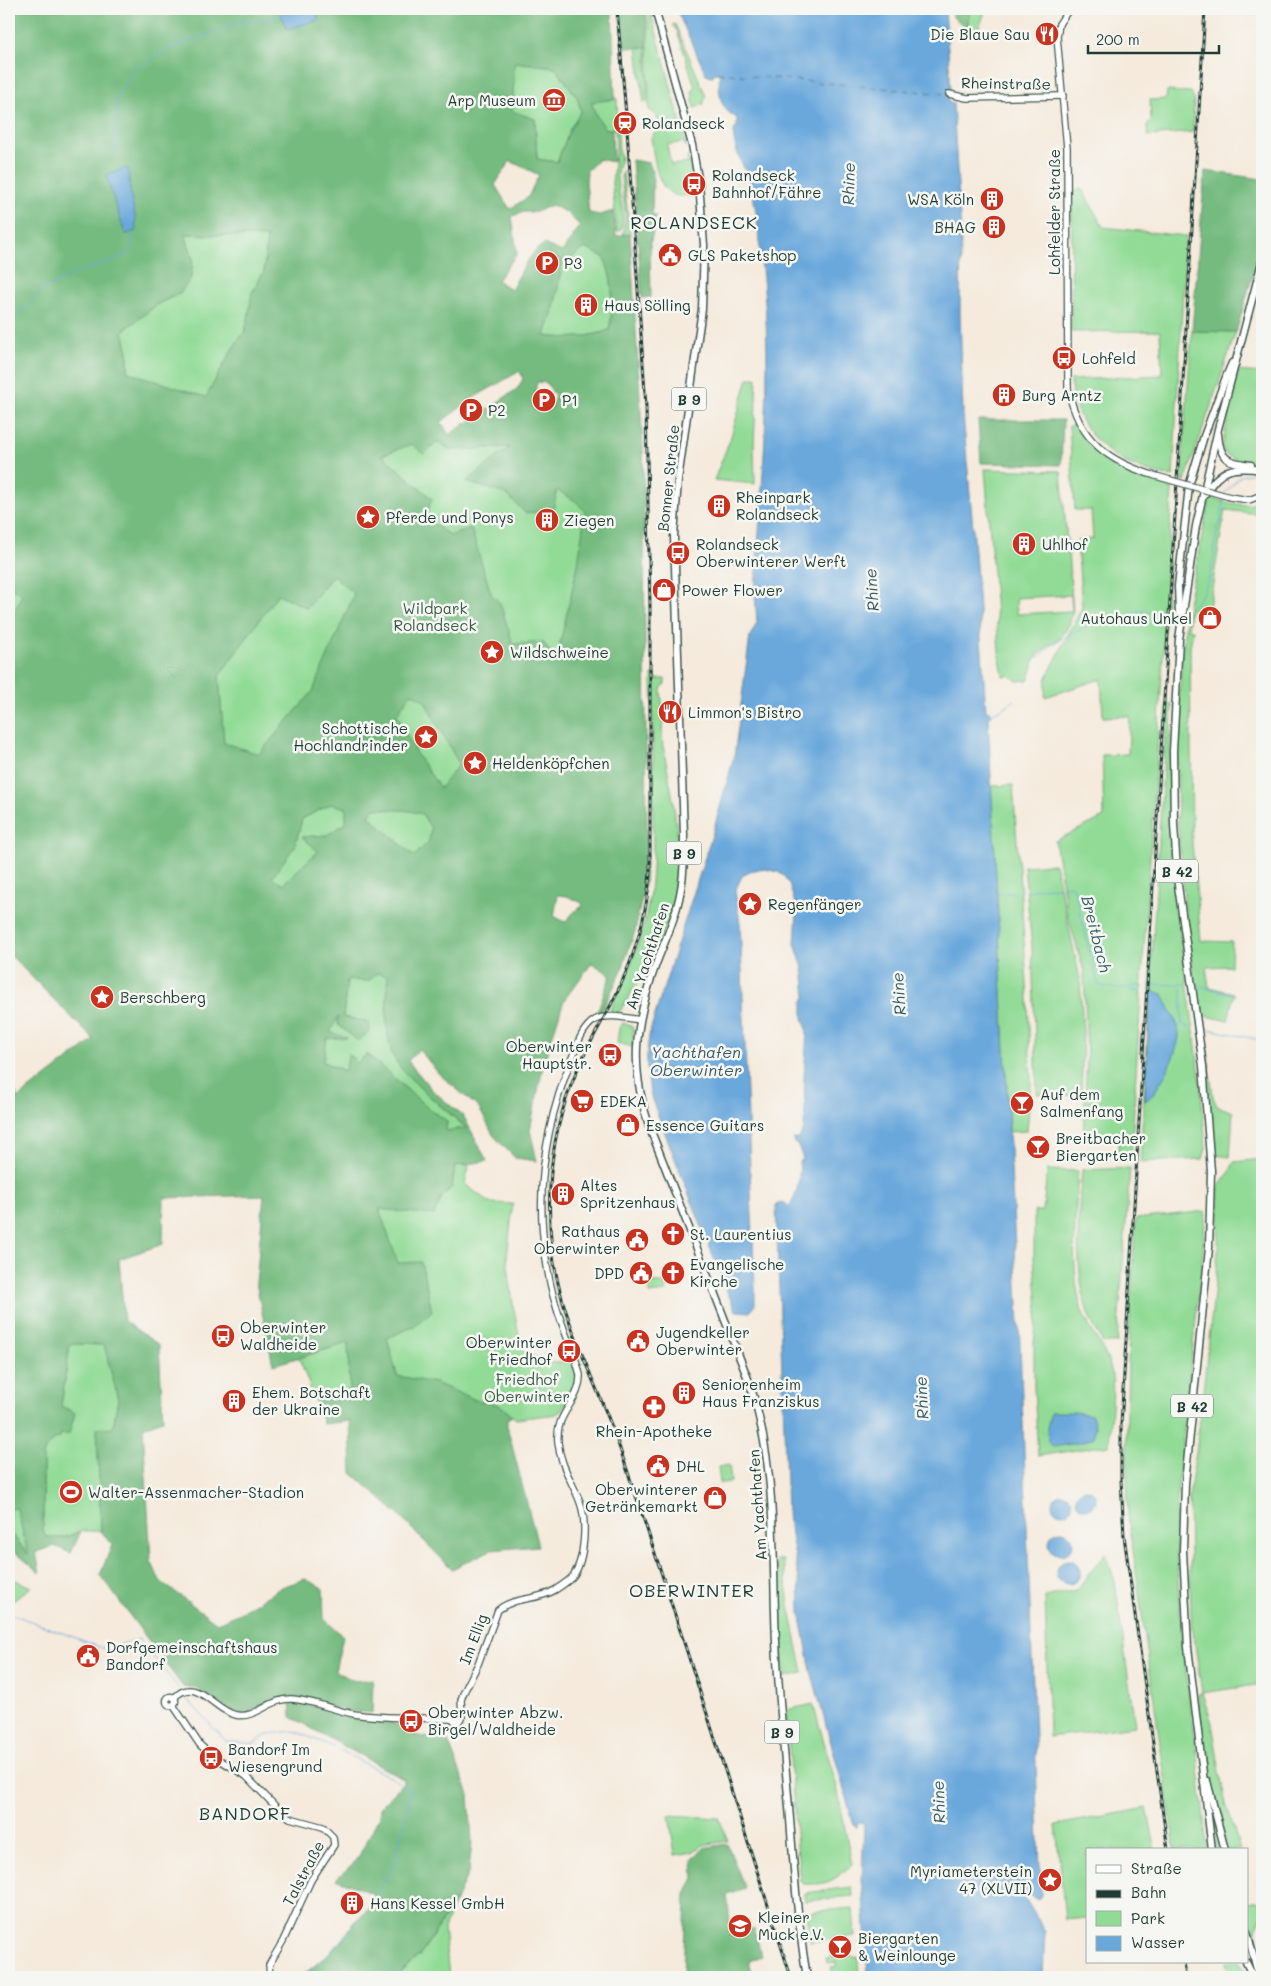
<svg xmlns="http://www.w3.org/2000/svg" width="1271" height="1986" viewBox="0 0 1271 1986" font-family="Mali,sans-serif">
  <rect width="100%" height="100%" fill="#f6f6f2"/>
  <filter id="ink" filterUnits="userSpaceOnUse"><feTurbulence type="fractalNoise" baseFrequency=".02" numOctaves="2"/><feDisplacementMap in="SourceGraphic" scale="10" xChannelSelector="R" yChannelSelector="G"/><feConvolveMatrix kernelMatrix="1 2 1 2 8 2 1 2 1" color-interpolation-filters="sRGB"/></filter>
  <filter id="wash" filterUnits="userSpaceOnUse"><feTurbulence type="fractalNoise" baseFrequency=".0096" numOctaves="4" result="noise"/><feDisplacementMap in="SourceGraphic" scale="20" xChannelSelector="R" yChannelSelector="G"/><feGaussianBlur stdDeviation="1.12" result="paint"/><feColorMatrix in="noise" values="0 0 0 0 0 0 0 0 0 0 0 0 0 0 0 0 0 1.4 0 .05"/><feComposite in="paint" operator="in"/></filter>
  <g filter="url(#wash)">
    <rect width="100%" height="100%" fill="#f5eadc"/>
    <g fill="#92db96" stroke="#588c65" fill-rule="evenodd">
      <path d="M 650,9 L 687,146 L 685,146 L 684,142 L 667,145 L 671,165 L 688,163 L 687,157 L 689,157 L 695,193 C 657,208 655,162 651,138 C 659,128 662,117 649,110 L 648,38 Z"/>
      <path d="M 970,9 L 986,9 L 976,36 L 967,28 Z"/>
      <path d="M 675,24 L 706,96 L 703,105 L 694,108 L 692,92 L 695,87 L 677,31 L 672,25 Z"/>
      <path d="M 647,47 L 647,102 L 644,103 L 637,48 Z"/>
      <path d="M 515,62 L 555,67 L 577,97 L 581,111 L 570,129 L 557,162 L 537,159 L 535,119 L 512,112 Z"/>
      <path d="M 1167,91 L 1191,92 L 1194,99 L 1193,132 L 1148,136 L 1147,125 L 1151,120 L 1150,100 L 1166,99 Z"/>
      <path d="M 617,99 L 619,154 L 621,155 C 621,162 617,167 617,174 C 616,192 628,213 621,230 L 617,232 L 612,183 L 616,146 L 615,129 L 606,129 L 597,117 L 591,102 Z"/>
      <path d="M 623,171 L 630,234 L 623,235 L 626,218 L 621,177 Z"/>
      <path d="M 1082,189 L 1103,227 L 1186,236 L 1173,477 C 1161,474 1147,472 1136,467 C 1100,453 1071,419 1071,380 L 1162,375 L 1160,331 L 1071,332 L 1072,190 Z"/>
      <path d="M 185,234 L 267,237 L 264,271 L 252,293 L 248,320 L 245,331 L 233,348 L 207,398 L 128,372 L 128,353 L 123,331 L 158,304 L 181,293 L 193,259 Z"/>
      <path d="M 585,248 L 604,257 C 614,281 614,305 609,330 C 587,338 567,339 544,336 L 554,308 L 563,260 L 571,258 Z"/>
      <path d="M 1192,331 L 1236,332 L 1185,481 L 1181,480 Z"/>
      <path d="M 1238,371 L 1262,373 L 1262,457 L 1258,458 L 1259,463 L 1235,459 L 1225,454 L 1222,446 Z"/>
      <path d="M 748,378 L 757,378 L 754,445 L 755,484 L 714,480 L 730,440 Z"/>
      <path d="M 554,403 L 592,512 L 578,640 L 440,793 L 368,787 L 214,754 L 207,670 L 331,512 L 429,496 L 382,455 L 412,444 L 438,442 L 451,450 L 511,447 L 470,483 L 550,411 Z"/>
      <path d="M 1073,424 C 1096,458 1113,467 1151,480 C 1160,483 1164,486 1172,488 C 1162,712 1143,936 1131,1160 L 1118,1161 L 1118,1139 L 1083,1139 L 1087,1056 L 1084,971 L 1068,917 L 1055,841 L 1104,817 L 1102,755 L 1128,754 L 1130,716 L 1103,717 L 1101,679 L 1045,697 L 1046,679 L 1082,607 L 1077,540 L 1093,539 L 1091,510 L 1075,510 L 1069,426 Z"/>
      <path d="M 985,469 L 1061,471 L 1073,611 L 1070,623 L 1061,638 L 1049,645 L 1035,658 L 1029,680 L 1017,681 L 1009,675 L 1003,676 L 999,652 ZM 1071,595 L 1072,611 L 1017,614 L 1016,598 Z"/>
      <path d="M 1210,498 C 1227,502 1246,509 1262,501 L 1262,511 L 1259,514 L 1225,510 L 1209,607 L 1190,609 L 1188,630 L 1193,630 L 1190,647 L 1192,843 L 1201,941 L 1232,942 L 1231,966 L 1206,967 L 1209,987 L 1234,993 L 1228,1021 L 1203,1015 L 1213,1097 L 1217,1106 L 1233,1112 L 1230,1157 L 1214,1155 L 1207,1080 L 1186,919 L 1178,827 L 1177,733 L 1182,653 L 1188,603 Z"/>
      <path d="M 9,587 L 22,594 L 9,625 Z"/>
      <path d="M 652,675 L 656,675 L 656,679 L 665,679 L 665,684 L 661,689 C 661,697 663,705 663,712 C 663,723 661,735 663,746 C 674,804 687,860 669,919 C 658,953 638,982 619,1013 L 608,1014 C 625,980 639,947 647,911 C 654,874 653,837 653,800 C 653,759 653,717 652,675 Z"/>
      <path d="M 1167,703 L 1172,704 L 1169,783 L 1174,888 L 1199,1068 L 1206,1148 L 1203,1159 L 1140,1162 ZM 1163,994 L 1179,1034 L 1145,1101 L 1144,1098 L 1150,998 Z"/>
      <path d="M 1013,785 L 1028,998 L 1031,1085 L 1027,1131 L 1009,1132 L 991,786 Z"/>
      <path d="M 331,804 L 347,808 L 346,823 L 327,835 L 303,837 L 319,851 L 283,884 L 271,877 L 295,846 L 302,819 Z"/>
      <path d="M 374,808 L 411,811 L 422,814 L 431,828 L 430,841 L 414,856 L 369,816 Z"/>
      <path d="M 1055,864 L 1080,979 L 1083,1032 L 1081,1096 L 1037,1094 L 1032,948 L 1024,866 Z"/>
      <path d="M 377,973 L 388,976 C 387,1002 384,1029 393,1054 C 400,1074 449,1113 466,1128 L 446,1131 L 447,1121 L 430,1110 L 367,1054 L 357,1063 L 349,1054 L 345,1071 L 322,1062 L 327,1038 L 345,1038 L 330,1032 L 338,1016 L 338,1025 L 369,1022 L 343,1017 L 347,980 L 369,981 Z"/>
      <path d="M 623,1023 L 633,1027 L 633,1047 L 617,1043 L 619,1028 Z"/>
      <path d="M 1262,1159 L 1262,1684 L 1202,1693 L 1212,1723 L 1224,1796 L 1240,1850 L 1227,1850 C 1213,1798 1201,1747 1198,1694 L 1202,1693 L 1191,1616 L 1189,1496 L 1196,1453 L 1214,1294 L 1218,1251 L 1219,1186 L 1229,1173 L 1234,1162 Z"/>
      <path d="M 469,1165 L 465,1184 L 490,1203 L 513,1204 L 507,1257 L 513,1305 L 522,1350 C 531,1355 539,1361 549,1362 C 558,1364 566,1361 574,1364 C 579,1384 571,1395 561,1411 L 557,1414 L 516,1419 L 501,1406 L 486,1401 L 478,1401 L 435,1383 L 397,1376 L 387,1338 L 414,1326 L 398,1264 L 379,1209 L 434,1214 L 442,1197 L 452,1187 L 455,1166 Z"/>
      <path d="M 1130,1168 L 1117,1343 L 1103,1343 C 1099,1334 1092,1325 1089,1316 C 1074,1275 1078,1213 1082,1170 Z"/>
      <path d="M 1047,1170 L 1078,1171 C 1076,1213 1070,1263 1080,1304 C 1086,1327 1103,1344 1110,1366 C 1116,1384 1110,1425 1109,1445 L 1038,1456 L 1034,1386 L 1034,1342 L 1038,1311 L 1034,1258 L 1034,1211 L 1043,1211 Z"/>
      <path d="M 1206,1211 L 1202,1261 L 1177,1494 L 1177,1565 L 1183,1648 L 1198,1758 L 1207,1850 L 1175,1850 L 1128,1515 C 1125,1417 1128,1317 1136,1219 Z"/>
      <path d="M 648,1283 L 664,1283 L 666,1292 L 649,1294 Z"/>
      <path d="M 348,1343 L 350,1391 L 315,1400 L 299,1358 Z"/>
      <path d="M 70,1344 L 105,1345 L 118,1399 L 113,1428 L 97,1428 L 101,1531 L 81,1531 L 63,1538 L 46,1537 L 43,1530 L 43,1455 C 46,1448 51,1439 60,1438 L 60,1434 L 74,1413 L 61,1406 Z"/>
      <path d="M 729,1465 L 731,1482 L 720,1483 L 718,1467 Z"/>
      <path d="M 17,1508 L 29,1556 L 9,1531 L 9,1509 Z"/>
      <path d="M 1106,1553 L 1115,1582 L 1135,1726 L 1049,1737 L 1045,1597 L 1076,1590 Z"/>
      <path d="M 777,1560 L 783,1560 L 789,1605 L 803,1673 L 784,1677 Z"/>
      <path d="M 9,1577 L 31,1587 L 12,1602 L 9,1599 Z"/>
      <path d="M 813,1704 L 837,1787 L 852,1865 C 832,1881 830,1885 803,1884 L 800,1881 L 786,1710 Z"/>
      <path d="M 1209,1800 L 1222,1850 L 1215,1850 Z"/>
      <path d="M 1147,1808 L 1156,1850 L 1087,1850 L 1087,1918 L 1065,1920 L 1056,1825 Z"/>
      <path d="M 669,1815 L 719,1818 L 728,1841 L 702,1845 L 693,1852 L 675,1855 Z"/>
      <path d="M 852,1887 L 853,1896 L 805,1901 L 805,1893 Z"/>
      <path d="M 457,1898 L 444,1928 L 449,1977 L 395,1977 L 421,1954 Z"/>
      <path d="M 1247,1901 L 1262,1903 L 1262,1917 L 1256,1929 L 1262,1977 L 1247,1927 Z"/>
      <path d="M 853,1908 L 855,1936 L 810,1942 L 807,1912 Z"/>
      <path d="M 852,1955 L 852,1957 L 858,1957 L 859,1977 L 833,1977 L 831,1967 L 837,1966 L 837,1962 L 827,1963 L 826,1958 Z"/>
      <path d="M 1226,1962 L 1240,1962 L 1248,1977 L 1238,1977 L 1227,1966 Z"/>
    </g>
    <g fill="#75bb7f" stroke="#4a7c5a" fill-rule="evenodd">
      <path d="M 9,9 L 300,9 L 281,14 L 287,29 L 318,15 L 314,9 L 612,9 L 615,99 L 591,102 L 597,117 L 606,129 L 612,129 L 613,162 L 599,159 L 587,171 L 586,182 L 589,213 L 600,215 L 613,211 L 616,236 L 630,234 L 643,446 L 647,838 L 645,882 L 635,931 L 621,972 L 600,1015 L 597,1012 L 611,975 L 592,963 L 564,1000 L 543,1066 L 530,1130 L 537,1161 L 515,1158 L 493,1135 L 479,1108 L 439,1074 L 419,1049 L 408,1061 L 432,1090 L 464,1117 L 487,1161 L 455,1166 L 452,1187 L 442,1197 L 434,1215 L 379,1209 L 398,1263 L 421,1262 L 432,1311 L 414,1326 L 387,1338 L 397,1376 L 435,1383 L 478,1401 L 486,1401 L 501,1406 L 512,1416 L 507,1419 L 507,1426 L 538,1546 L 491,1550 L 452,1569 L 391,1508 L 352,1473 L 350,1421 L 323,1424 L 315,1400 L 350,1392 L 348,1343 L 273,1365 L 256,1283 L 264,1195 L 164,1198 L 163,1244 L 119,1259 L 124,1321 L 159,1345 L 163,1420 L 143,1427 L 151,1561 L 160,1581 L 217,1623 L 238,1614 L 282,1587 L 305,1579 L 323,1588 L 324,1619 L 343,1636 L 335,1671 L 355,1681 L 373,1679 L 372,1713 L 350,1711 L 290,1697 L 241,1714 L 227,1710 L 198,1689 L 183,1687 L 100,1575 L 112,1545 L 101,1531 L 97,1428 L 113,1427 L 118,1399 L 104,1345 L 70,1344 L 61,1406 L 75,1413 L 69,1434 L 60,1434 L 60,1438 L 55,1439 L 45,1450 L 43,1455 L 43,1530 L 46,1537 L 63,1538 L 81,1531 L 71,1553 L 54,1546 L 36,1552 L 40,1573 L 9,1547 L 9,1531 L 28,1554 L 17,1508 L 9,1509 L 9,1077 L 18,1098 L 94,1040 L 9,954 L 9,625 L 22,594 L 9,587 ZM 515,62 L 555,67 L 577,97 L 581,111 L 570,129 L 557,162 L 537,159 L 535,119 L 512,111 ZM 510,161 L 539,175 L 528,197 L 510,209 L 495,185 ZM 552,205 L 567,213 L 580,226 L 562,252 L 544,244 C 527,255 521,274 511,290 L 497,280 L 517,254 L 512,216 L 524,212 L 536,212 ZM 185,234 L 267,237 L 264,271 L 252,293 L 248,320 L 245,331 L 233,348 L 206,397 L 128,372 L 128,353 L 123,331 L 158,304 L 181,292 L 191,278 L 193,259 ZM 585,248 L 604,257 C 614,281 614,305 609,330 C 588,338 567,339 545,336 L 554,308 L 563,260 L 571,258 ZM 540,256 L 559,260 L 556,271 L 547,274 L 536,268 ZM 520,371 L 523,379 L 517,389 L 449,435 L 441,422 L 473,398 ZM 537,382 L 547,383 L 555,396 L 550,411 L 533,409 L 532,407 ZM 438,442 L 451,450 L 510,447 L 466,482 L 506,494 L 525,513 L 553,511 L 557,490 L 577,502 L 585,512 L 578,564 L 556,661 L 543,642 L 513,644 L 500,603 L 491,594 L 471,528 L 450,536 L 425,517 L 432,499 L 382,455 L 412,444 L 424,454 ZM 333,575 L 354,594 L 313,691 L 259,754 L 224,743 L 219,676 L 278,594 L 307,608 ZM 411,693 L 424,700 L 459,764 L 440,788 L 415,752 L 397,714 ZM 331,804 L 346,808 L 346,823 L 327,835 L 302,837 L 318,851 L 283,884 L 272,877 L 295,846 L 302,819 ZM 374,808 L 411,811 L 422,814 L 431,828 L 429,841 L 414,856 L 369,816 ZM 558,895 L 567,896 L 582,903 L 583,906 L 577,909 L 565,922 L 554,916 ZM 377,973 L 388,976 C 387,1002 384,1029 392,1054 C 401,1077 448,1109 466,1128 L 446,1131 L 447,1121 L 430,1110 L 367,1054 L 357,1063 L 349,1054 L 345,1071 L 323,1062 L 327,1038 L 347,1038 L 330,1032 L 338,1017 L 338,1025 L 358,1041 L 370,1031 L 369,1022 L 343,1017 L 347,980 L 369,981 Z"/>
      <path d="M 619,9 L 647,9 L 647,47 L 623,48 Z"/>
      <path d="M 952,9 L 970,9 L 967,28 L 953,17 Z"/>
      <path d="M 632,160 L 649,163 L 653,172 L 652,215 L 656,216 L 650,246 L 651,297 L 642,298 Z"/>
      <path d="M 1205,171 L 1262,179 L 1262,244 L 1236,332 L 1192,331 Z"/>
      <path d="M 1063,420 L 1061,465 L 981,463 L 978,420 Z"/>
      <path d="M 290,1701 L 343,1713 L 371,1717 L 404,1727 L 414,1735 L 448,1741 L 469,1795 L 472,1842 L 469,1871 L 457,1898 L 421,1954 L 395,1977 L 301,1977 L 342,1942 L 353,1923 L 372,1905 L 374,1894 L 336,1879 L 357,1860 L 379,1817 L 380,1808 L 405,1780 L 291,1717 Z"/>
      <path d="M 727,1844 L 745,1888 L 727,1894 L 731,1932 L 754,1928 L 762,1957 L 749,1961 L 753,1976 L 765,1974 L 766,1977 L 683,1977 L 686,1894 L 694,1878 L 693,1859 L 703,1848 Z"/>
    </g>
    <g fill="#6aa8dc" stroke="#447288">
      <path d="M 300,9 L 314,9 L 319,20 L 287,29 L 280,14 Z"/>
      <path d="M 676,9 L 945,9 L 951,91 L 948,96 L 949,103 L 953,103 L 961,235 L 960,312 L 963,414 L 975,551 L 986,711 L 990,711 L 992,715 L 988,718 L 1020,1344 L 1041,1895 L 1038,1900 L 1030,1894 L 1025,1898 L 1045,1931 L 1043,1977 L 868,1977 L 862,1879 L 864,1823 L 858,1822 L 857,1827 L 854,1826 L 811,1671 L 800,1612 L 799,1580 L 787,1512 L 776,1205 L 783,1202 L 789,1206 C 797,1200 801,1171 799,1162 L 803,1159 L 798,1145 L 794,1143 L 793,1139 L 799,1139 L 804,1129 L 805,1105 L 804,1078 L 807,1030 L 803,1018 L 803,1002 L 806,997 L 803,968 L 795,944 L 797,910 L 789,884 L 784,876 L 778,872 L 765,869 L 754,870 L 742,876 L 735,891 L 740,922 L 755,1289 L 755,1306 L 750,1312 L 736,1311 L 728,1294 L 652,1100 C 646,1076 645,1055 650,1031 L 713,832 L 734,757 L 750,636 L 757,623 L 755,594 C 761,486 774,376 762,268 C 758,237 758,204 747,175 C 742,163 727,135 737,126 L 737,118 C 719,109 718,92 720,74 L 714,73 L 713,76 L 709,76 L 706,74 Z"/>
      <path d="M 128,168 C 129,184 131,200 135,215 C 136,220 135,225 136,231 L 125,234 L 107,179 L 107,174 Z"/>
      <path d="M 1153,991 L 1163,994 C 1168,1006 1178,1021 1179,1034 C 1180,1048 1158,1095 1145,1101 L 1150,998 L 1151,992 Z"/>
      <path d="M 1051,1412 L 1074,1412 L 1092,1415 L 1095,1425 L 1094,1437 L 1083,1442 L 1054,1447 L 1048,1442 L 1047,1428 Z"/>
      <circle cx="1086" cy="1499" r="10"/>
      <circle cx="1062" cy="1504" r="10"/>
      <circle cx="1061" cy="1543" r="12"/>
      <circle cx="1068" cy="1572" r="12"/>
    </g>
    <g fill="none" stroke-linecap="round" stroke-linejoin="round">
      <g stroke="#6aa8dc" stroke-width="1">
        <path d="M 322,15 L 348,9"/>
        <path d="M 115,152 L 117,96 L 135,69 L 167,50 L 242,21 L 262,20 L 282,15"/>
        <path d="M 9,323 L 42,291 L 75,273 L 114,260 L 132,250 L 131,231"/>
        <path d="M 1259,461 L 1262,459"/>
        <path d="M 1225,493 L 1240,476 L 1253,473"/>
        <path d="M 1192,606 C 1213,589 1214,553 1217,527 L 1220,524 L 1224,497"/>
        <path d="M 1037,659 L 1052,645 L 1067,636 L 1102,620 L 1108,621 L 1128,616 L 1137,611 L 1161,612"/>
        <path d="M 990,714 L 1002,709 L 1015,700"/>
        <path d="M 1062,887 L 1070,885 L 1074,888 L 1098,984 C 1111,991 1128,988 1142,985"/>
        <path d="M 1028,891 L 1041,888 L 1058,887"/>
        <path d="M 1019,892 L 1022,892"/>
        <path d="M 997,893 L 1014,893"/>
        <path d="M 1149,985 L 1186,984"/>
        <path d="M 1196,985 L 1235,995"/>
        <path d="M 1128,989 L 1130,991 L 1142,991"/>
        <path d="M 1182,1022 L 1184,1025 L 1190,1027"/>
        <path d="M 1203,1028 L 1256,1039"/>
        <path d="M 1178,1030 L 1182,1021 L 1182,988"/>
        <path d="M 1262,1247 L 1260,1267 L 1262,1287"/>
        <path d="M 9,1613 L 105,1649"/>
        <path d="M 119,1645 L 139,1639 L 180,1690"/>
        <path d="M 182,1694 L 226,1741 L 253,1744 L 268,1734 L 294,1731 L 334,1747"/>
        <path d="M 340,1750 L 399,1782"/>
        <path d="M 372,1905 L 393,1866 L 409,1805 L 410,1790 L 403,1784"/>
        <path d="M 304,1977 L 342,1940 L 355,1924"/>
      </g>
      <path stroke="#365d66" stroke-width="1" stroke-dasharray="6 5" stroke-linecap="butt" d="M 718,73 L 946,94"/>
    </g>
  </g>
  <g filter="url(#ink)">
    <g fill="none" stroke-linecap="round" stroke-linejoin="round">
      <g stroke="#3f574d" stroke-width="8">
        <g id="secondary">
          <path d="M 1069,9 L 1059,24 L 1057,37 L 1067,148 L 1068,388 C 1078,440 1108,462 1156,476"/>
          <path d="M 949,94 L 967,98 L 1063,96"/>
          <path d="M 1230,497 L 1249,500 L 1262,495"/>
          <circle cx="171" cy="1701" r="4.5"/>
          <path d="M 174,1698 C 196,1674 214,1711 236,1715 C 256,1719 271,1698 291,1699 C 312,1700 333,1710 354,1714 C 386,1719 418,1717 450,1719 L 458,1722 L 462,1717 L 461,1700 L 463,1694 L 478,1664 L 498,1610 C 515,1596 537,1601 555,1590 C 561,1586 569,1581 573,1576 C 585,1560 587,1521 580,1502 C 572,1481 560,1465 558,1442 C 555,1411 581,1402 580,1375 C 577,1360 569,1344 564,1329 C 555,1306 549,1283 546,1259 C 535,1191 546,1122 572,1058 C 577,1045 582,1028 595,1020 C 607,1013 627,1018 640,1020"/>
          <path d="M 173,1705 L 200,1745 L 210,1754 L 246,1776 L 279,1810 L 290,1818 L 323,1827 L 333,1837 L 334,1845 L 311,1880 L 283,1941 L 269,1965 L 270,1977"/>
        </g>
      </g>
      <g stroke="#3f574d" stroke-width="9">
        <g id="primary">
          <path d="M 655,9 L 692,145 L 699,184 L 704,245 L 702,309 L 678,480 L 674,536 L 684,835 C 684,857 684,878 679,899 C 674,922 664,943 656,964 C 634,1025 629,1069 651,1131 L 748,1379 C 778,1465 772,1553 776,1642 C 779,1701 785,1760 790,1819 C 794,1872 798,1925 807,1977"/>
          <path d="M 1218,434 C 1220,460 1227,462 1251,465"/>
          <path d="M 1205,494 C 1220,468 1233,466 1262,470"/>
          <path d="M 1179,613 L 1178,586 L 1189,486 L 1204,436 L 1226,377 L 1232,363"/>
          <path d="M 1207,1781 L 1225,1850"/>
          <path d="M 1212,1850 L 1188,1647 L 1183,1551 L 1185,1483 L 1209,1248 L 1211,1171 L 1203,1066 L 1178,885 L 1174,825 L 1173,751 L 1179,639 L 1196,526 L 1218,429 L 1262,262"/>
          <path d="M 1247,1932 L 1259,1977"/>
          <path d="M 1246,1962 L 1253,1977"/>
        </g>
      </g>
      <use href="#secondary" stroke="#fff" stroke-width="5.5"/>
      <use href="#primary" stroke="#fff" stroke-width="6"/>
      <g stroke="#1f3d34" stroke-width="3">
        <g id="rail">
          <path d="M 617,9 L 626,115 L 646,407 L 650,606 L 650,872 C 647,914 635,956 616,995 C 603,1021 587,1046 576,1073 C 561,1108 552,1147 550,1186 C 548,1225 552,1265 563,1302 C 578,1352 603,1399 620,1449 C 680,1624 734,1801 791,1977"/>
          <path d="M 1168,1850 L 1124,1536 L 1121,1480 L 1121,1425 L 1205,9"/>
          <path d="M 1184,1962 L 1186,1977"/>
        </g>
      </g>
      <use href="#rail" stroke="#f6f6f2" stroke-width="1" stroke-dasharray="4" stroke-linecap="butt"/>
      <g stroke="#3f574d" stroke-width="8" stroke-linecap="butt">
        <path id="secondary-bridge" d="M 1156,476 L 1230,497"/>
      </g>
      <use href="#secondary-bridge" stroke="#fff" stroke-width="5.5"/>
    </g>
  </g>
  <defs>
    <g id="restaurant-disc" transform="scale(1.25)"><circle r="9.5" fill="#c8321e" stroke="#f6f6f2"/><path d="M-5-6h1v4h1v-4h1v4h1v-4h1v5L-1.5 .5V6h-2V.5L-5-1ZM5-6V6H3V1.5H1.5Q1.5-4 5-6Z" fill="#fff"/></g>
    <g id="museum-disc" transform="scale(1.25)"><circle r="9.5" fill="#c8321e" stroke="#f6f6f2"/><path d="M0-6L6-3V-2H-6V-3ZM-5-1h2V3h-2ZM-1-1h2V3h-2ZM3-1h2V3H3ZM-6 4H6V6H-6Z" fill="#fff"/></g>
    <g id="station-disc" transform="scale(1.25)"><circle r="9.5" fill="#c8321e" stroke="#f6f6f2"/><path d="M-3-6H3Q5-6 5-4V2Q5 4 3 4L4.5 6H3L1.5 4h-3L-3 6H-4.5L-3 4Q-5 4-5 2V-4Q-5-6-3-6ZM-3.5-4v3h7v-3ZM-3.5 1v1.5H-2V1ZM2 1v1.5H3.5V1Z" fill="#fff"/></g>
    <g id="bus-disc" transform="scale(1.25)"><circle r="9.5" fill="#c8321e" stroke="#f6f6f2"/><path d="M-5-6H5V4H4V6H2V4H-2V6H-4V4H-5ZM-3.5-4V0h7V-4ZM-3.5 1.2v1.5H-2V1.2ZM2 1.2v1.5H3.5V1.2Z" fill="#fff"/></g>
    <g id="building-disc" transform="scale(1.25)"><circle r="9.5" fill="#c8321e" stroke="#f6f6f2"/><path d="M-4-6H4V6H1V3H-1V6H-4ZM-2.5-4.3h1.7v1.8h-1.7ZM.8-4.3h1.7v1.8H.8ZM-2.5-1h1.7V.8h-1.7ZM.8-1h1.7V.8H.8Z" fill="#fff"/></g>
    <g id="civic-disc" transform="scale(1.25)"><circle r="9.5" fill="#c8321e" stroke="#f6f6f2"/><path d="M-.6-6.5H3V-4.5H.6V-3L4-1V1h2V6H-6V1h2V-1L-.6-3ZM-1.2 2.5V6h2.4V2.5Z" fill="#fff"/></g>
    <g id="parking-disc" transform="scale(1.25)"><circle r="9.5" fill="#c8321e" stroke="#f6f6f2"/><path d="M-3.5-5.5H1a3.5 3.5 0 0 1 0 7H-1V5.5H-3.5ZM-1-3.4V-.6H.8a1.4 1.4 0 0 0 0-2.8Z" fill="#fff"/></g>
    <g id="sight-disc" transform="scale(1.25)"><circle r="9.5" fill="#c8321e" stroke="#f6f6f2"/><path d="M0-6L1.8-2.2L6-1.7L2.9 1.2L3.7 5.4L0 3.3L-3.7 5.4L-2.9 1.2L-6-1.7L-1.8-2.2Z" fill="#fff"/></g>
    <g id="shop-disc" transform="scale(1.25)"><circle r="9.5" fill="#c8321e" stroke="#f6f6f2"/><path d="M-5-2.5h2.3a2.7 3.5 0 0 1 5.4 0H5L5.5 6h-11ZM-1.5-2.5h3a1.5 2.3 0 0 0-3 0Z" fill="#fff"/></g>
    <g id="supermarket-disc" transform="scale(1.25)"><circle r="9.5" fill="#c8321e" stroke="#f6f6f2"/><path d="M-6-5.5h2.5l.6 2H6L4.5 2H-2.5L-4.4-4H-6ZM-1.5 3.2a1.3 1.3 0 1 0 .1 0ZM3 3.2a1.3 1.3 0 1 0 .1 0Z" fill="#fff"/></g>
    <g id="bar-disc" transform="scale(1.25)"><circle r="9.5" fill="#c8321e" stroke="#f6f6f2"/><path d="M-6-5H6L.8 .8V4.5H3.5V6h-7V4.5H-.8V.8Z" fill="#fff"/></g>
    <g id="church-disc" transform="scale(1.25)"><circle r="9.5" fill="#c8321e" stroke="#f6f6f2"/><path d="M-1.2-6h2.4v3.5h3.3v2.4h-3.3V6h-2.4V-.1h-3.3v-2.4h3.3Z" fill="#fff"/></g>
    <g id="pharmacy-disc" transform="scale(1.25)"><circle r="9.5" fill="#c8321e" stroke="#f6f6f2"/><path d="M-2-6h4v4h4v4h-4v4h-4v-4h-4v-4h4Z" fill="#fff"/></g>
    <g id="stadium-disc" transform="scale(1.25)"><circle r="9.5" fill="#c8321e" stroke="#f6f6f2"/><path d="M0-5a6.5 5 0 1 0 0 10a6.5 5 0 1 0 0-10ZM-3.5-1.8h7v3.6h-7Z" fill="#fff"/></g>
    <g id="school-disc" transform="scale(1.25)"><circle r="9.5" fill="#c8321e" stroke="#f6f6f2"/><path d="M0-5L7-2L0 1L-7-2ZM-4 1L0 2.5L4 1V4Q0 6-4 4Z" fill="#fff"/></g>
  </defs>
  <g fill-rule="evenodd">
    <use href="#restaurant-disc" x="1047" y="34"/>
    <use href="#museum-disc" x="554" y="100"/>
    <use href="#station-disc" x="625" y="123"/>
    <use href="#bus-disc" x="694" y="184"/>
    <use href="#building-disc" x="992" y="199"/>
    <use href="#building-disc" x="994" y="227"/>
    <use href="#civic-disc" x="670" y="255"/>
    <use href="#parking-disc" x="547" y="263"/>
    <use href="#building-disc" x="586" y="305"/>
    <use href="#bus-disc" x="1064" y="358"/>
    <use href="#building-disc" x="1004" y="395"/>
    <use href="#parking-disc" x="544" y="400"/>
    <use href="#parking-disc" x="471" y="410"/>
    <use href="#building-disc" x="719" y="506"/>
    <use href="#sight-disc" x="368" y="517"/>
    <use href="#building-disc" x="547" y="520"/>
    <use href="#building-disc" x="1024" y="544"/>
    <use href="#bus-disc" x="678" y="553"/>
    <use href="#shop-disc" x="664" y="590"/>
    <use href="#shop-disc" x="1210" y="618"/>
    <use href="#sight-disc" x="492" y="652"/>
    <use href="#restaurant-disc" x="670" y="712"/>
    <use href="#sight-disc" x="426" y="737"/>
    <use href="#sight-disc" x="475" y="763"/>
    <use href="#sight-disc" x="750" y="904"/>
    <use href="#sight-disc" x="102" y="997"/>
    <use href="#bus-disc" x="610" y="1055"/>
    <use href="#supermarket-disc" x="582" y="1101"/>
    <use href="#bar-disc" x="1022" y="1103"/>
    <use href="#shop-disc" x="628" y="1125"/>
    <use href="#bar-disc" x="1038" y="1147"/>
    <use href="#building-disc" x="563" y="1194"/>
    <use href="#church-disc" x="673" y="1234"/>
    <use href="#civic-disc" x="637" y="1240"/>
    <use href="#civic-disc" x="641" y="1273"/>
    <use href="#church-disc" x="673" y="1273"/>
    <use href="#bus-disc" x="223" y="1336"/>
    <use href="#civic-disc" x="638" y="1341"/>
    <use href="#bus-disc" x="569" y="1351"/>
    <use href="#building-disc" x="684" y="1393"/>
    <use href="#building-disc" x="234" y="1401"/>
    <use href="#pharmacy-disc" x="654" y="1407"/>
    <use href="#civic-disc" x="658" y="1466"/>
    <use href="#stadium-disc" x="71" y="1492"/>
    <use href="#shop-disc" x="715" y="1498"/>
    <use href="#civic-disc" x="88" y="1656"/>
    <use href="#bus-disc" x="411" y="1721"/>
    <use href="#bus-disc" x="211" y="1758"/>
    <use href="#sight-disc" x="1050" y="1880"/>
    <use href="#building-disc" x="352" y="1903"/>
    <use href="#school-disc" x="740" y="1926"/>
    <use href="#bar-disc" x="840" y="1947"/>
  </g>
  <g text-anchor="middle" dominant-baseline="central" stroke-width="5" stroke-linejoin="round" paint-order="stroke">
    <g fill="#f6f6f2" stroke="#60746d" stroke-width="1">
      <rect x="671.5" y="387.5" width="35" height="23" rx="4"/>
      <rect x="666.5" y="841.5" width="35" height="23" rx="4"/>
      <rect x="1156" y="859.5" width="42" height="23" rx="4"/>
      <rect x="1171" y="1394.5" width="42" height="23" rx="4"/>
      <rect x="764.5" y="1720.5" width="35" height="23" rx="4"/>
    </g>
    <g font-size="14" font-weight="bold" fill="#1f3d34">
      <text x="689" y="399">B 9</text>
      <text x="684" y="853">B 9</text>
      <text x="1177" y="871">B 42</text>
      <text x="1192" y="1406">B 42</text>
      <text x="782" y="1732">B 9</text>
    </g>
    <g font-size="15" fill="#1f3d34" stroke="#f6f6f2" text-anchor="start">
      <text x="1030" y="34" text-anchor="end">Die Blaue Sau</text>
      <text x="536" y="100" text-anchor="end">Arp Museum</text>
      <text x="642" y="123">Rolandseck</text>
      <text x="712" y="175">Rolandseck<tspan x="712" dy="17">Bahnhof/Fähre</tspan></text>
      <text x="974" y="199" text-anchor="end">WSA Köln</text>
      <text x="976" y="227" text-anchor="end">BHAG</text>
      <text x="688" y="255">GLS Paketshop</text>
      <text x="564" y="263">P3</text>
      <text x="604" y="305">Haus Sölling</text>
      <text x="1082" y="358">Lohfeld</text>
      <text x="1022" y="395">Burg Arntz</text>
      <text x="562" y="400">P1</text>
      <text x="488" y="410">P2</text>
      <text x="736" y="497">Rheinpark<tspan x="736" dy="17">Rolandseck</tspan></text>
      <text x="386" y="517">Pferde und Ponys</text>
      <text x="564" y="520">Ziegen</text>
      <text x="696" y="544">Rolandseck<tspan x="696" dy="17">Oberwinterer Werft</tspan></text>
      <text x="1042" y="544">Uhlhof</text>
      <text x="682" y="590">Power Flower</text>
      <text x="1192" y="618" text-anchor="end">Autohaus Unkel</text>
      <text x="510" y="652">Wildschweine</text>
      <text x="688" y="712">Limmon's Bistro</text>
      <text x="408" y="728" text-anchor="end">Schottische<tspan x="408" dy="17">Hochlandrinder</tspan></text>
      <text x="492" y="763">Heldenköpfchen</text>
      <text x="768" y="904">Regenfänger</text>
      <text x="120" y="997">Berschberg</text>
      <text x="592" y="1046" text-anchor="end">Oberwinter<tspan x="592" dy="17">Hauptstr.</tspan></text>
      <text x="1040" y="1094">Auf dem<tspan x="1040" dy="17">Salmenfang</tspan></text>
      <text x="600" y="1101">EDEKA</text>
      <text x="646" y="1125">Essence Guitars</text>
      <text x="1056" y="1138">Breitbacher<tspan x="1056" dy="17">Biergarten</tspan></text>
      <text x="580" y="1185">Altes<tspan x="580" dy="17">Spritzenhaus</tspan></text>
      <text x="620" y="1231" text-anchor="end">Rathaus<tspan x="620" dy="17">Oberwinter</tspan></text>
      <text x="690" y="1234">St. Laurentius</text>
      <text x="690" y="1264">Evangelische<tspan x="690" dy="17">Kirche</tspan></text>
      <text x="624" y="1273" text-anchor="end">DPD</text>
      <text x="240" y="1327">Oberwinter<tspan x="240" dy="17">Waldheide</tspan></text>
      <text x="656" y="1332">Jugendkeller<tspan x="656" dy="17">Oberwinter</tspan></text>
      <text x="552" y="1342" text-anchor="end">Oberwinter<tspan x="552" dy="17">Friedhof</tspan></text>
      <text x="702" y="1384">Seniorenheim<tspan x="702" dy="17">Haus Franziskus</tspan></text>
      <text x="252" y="1392">Ehem. Botschaft<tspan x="252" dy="17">der Ukraine</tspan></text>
      <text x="654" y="1431" text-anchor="middle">Rhein-Apotheke</text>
      <text x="676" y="1466">DHL</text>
      <text x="698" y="1489" text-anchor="end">Oberwinterer<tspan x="698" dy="17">Getränkemarkt</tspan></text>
      <text x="88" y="1492">Walter-Assenmacher-Stadion</text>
      <text x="106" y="1647">Dorfgemeinschaftshaus<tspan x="106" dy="17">Bandorf</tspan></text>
      <text x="428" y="1712">Oberwinter Abzw.<tspan x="428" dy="17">Birgel/Waldheide</tspan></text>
      <text x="228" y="1749">Bandorf Im<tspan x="228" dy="17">Wiesengrund</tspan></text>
      <text x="1032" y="1871" text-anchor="end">Myriameterstein<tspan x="1032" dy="17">47 (XLVII)</tspan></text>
      <text x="370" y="1903">Hans Kessel GmbH</text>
      <text x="758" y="1917">Kleiner<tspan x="758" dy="17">Muck e.V.</tspan></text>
      <text x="858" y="1938">Biergarten<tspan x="858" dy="17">&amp; Weinlounge</tspan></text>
    </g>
    <g font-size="15" fill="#1f3d34" stroke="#f6f6f2">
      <text transform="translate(1006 83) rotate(1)">Rheinstraße</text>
      <text transform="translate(1054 212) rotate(-90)">Lohfelder Straße</text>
      <text transform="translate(668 478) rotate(-84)">Bonner Straße</text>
      <text transform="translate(647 956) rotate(-72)">Am Yachthafen</text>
      <text transform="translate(757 1505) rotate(-94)">Am Yachthafen</text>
      <text transform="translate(473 1639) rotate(-69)">Im Ellig</text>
      <text transform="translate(303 1873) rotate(-62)">Talstraße</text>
    </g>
    <g font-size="15" fill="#365d48" stroke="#f6f6f2">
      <text x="435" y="608">Wildpark<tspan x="435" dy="17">Rolandseck</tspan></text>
      <text x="527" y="1379">Friedhof<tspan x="527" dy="17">Oberwinter</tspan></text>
    </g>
    <g font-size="16" font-style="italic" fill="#365d66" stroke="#f6f6f2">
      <text transform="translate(848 184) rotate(-89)">Rhine</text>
      <text transform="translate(871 590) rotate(-94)">Rhine</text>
      <text transform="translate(1097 934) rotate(76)">Breitbach</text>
      <text transform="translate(898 994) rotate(-94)">Rhine</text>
      <text x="696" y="1051">Yachthafen<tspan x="696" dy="18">Oberwinter</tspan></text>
      <text transform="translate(921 1398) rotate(-93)">Rhine</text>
      <text transform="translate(938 1802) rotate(-92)">Rhine</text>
    </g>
    <g font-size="18" letter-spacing="1" fill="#1f3d34" stroke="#f6f6f2">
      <text x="694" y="222">ROLANDSECK</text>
      <text x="692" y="1590">OBERWINTER</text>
      <text x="245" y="1813">BANDORF</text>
    </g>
  </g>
  <rect width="1271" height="1986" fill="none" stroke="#f6f6f2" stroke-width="30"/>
  <rect x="1086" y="1848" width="162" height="115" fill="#f6f6f2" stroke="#a0aca6"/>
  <rect x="1096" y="1865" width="25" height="8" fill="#ffffff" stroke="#a0aca6"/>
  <text x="1131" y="1874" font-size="15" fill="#1f3d34">Straße</text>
  <rect x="1096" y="1890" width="25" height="8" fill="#1f3d34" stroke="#a0aca6"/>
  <text x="1131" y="1898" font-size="15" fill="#1f3d34">Bahn</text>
  <rect x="1096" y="1911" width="25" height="15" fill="#92db96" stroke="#a0aca6"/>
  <text x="1131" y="1924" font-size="15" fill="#1f3d34">Park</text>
  <rect x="1096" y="1936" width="25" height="15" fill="#6aa8dc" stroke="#a0aca6"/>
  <text x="1131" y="1948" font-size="15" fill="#1f3d34">Wasser</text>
  <path d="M1088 45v8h131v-8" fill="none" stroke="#1f3d34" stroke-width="2.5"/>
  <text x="1096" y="45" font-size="15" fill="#1f3d34" stroke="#f6f6f2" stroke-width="4" paint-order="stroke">200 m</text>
</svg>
